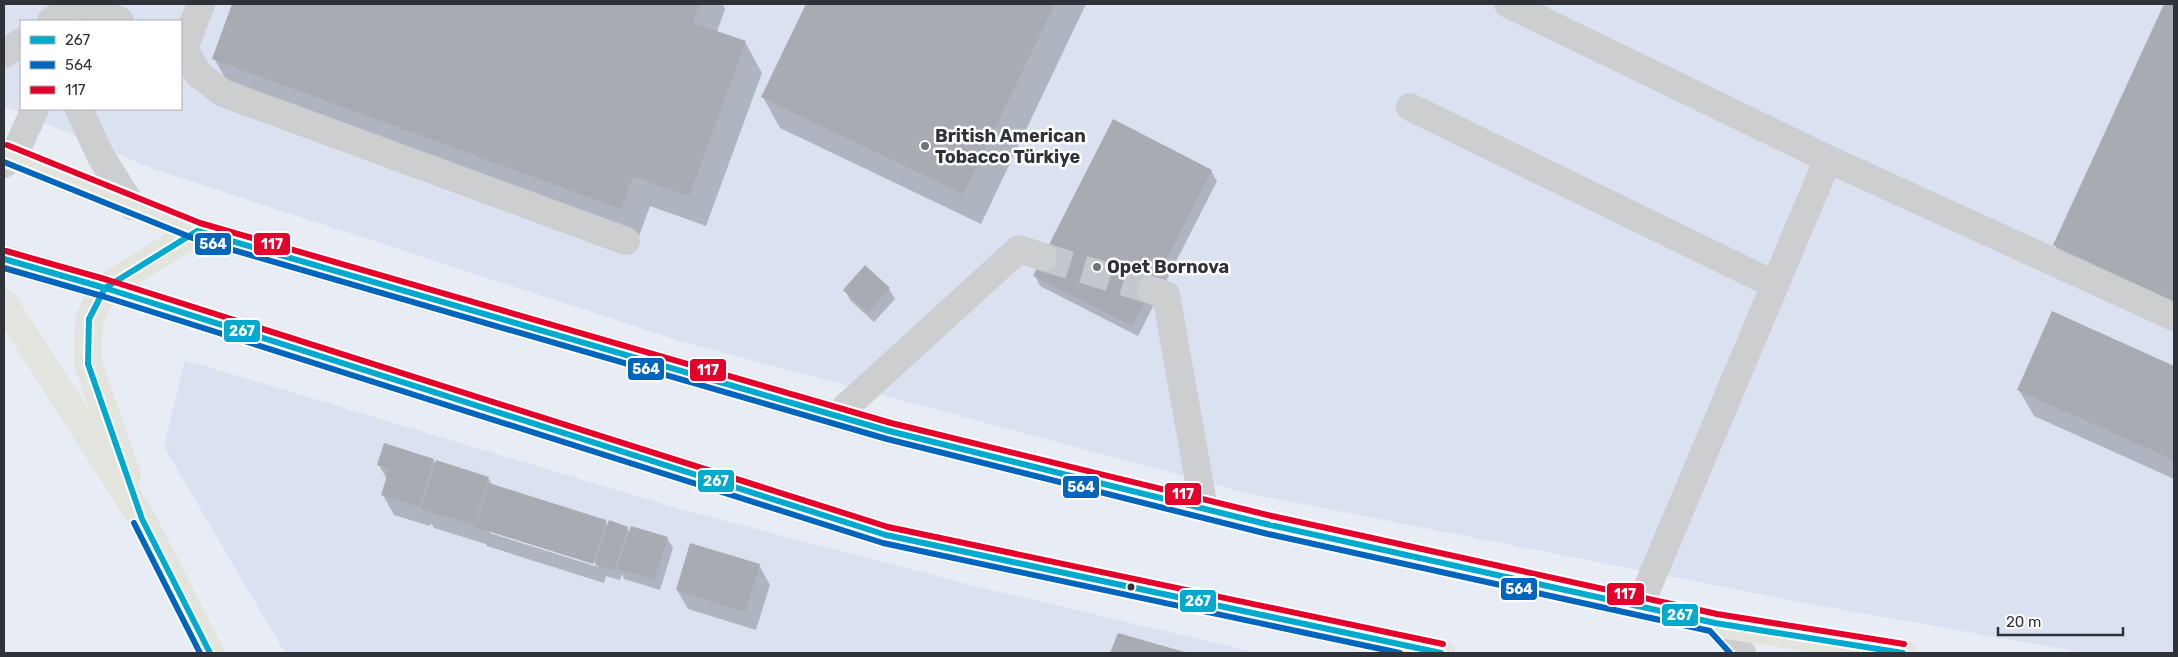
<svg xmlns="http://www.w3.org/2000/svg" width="2178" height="657" viewBox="0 0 2178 657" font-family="Rubik,sans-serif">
  <rect width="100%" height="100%" fill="#e8edf5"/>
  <g fill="#dae2f1" fill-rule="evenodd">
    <path d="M 4,4 L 2174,4 L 2174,653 L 2086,653 L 1816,605 L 1247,493 L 680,341 L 153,169 L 4,106 ZM 21,21 L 181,21 L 181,109 L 21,109 Z"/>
    <path d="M 185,360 L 683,510 L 979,587 L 1258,653 L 285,653 L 164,447 Z"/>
  </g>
  <g fill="#0003" fill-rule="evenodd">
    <path d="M 234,4 L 722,4 L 725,9 L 717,32 L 745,42 L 762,73 L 706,226 L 650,206 L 638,239 L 231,89 L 214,58 Z"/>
    <path d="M 808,4 L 1086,4 L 981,224 L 780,128 L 763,97 Z"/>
    <path d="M 2166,4 L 2174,4 L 2174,323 L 2072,276 L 2055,245 Z"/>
    <path d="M 1211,171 L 1217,181 L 1138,336 L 1040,286 L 1035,276 Z"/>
    <path d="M 889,289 L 895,299 L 874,322 L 850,300 L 845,290 Z"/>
    <path d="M 2053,313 L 2174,367 L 2174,479 L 2034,416 L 2019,390 Z"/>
    <path d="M 433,460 L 436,464 L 488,478 L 493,486 L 606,521 L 608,526 L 627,528 L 630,533 L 667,538 L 673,548 L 660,590 L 624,579 L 622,574 L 620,580 L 606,576 L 604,583 L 487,546 L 486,544 L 434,528 L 431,523 L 430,526 L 394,515 L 383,495 L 387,479 L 379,465 ZM 490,531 L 599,564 L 598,567 L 490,533 Z"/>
    <path d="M 759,565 L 770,585 L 756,630 L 688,609 L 677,590 Z"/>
    <path d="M 1119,634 L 1185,653 L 1111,653 Z"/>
  </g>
  <g fill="#a8abb1">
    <path d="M 232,4 L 699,4 L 693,23 L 746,41 L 689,196 L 633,176 L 621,209 L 212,59 Z"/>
    <path d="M 806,4 L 1055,4 L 963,194 L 761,97 Z"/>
    <path d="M 2164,4 L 2174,4 L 2174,301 L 2053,245 Z"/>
    <path d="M 1113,119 L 1212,170 L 1132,326 L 1033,276 Z"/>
    <path d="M 865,265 L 890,288 L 868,313 L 843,290 Z"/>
    <path d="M 2052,311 L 2174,366 L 2174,460 L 2017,390 Z"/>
    <path d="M 384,443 L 434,459 L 419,507 L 381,495 L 389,469 L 377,465 Z"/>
    <path d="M 436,460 L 489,477 L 474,525 L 421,509 Z"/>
    <path d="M 489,483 L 606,520 L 593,564 L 475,527 Z"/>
    <path d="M 609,520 L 628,527 L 614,570 L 595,565 Z"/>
    <path d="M 631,526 L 668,537 L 654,580 L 617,569 Z"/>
    <path d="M 690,543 L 760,564 L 745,612 L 676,590 Z"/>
    <path d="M 1118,633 L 1188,653 L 1110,653 Z"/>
  </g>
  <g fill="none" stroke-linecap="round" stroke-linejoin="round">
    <path stroke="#c3c8cf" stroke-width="28" stroke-dasharray="28 14" stroke-linecap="butt" d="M 1043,257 L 1151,290"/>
    <g stroke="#cdced0" stroke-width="28">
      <path d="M 78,4 L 120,21"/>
      <path d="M 201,4 L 184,48 L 198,74 L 223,93 L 626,241"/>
      <path d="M 1508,4 L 1828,159 L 1640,605"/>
      <path d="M 51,21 L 73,6"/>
      <path d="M 4,54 L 21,42"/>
      <path d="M 1410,107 L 1775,285"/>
      <path d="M 79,109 L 100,155 L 132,206"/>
      <path d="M 1828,159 L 2174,317"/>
      <path d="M 4,164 L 13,158 L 35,109"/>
      <path d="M 1151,290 L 1166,295 L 1204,509"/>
      <path d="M 836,416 L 1019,249 L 1043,257"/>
      <path d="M 1715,623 L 1742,653"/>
    </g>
    <g stroke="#e2e4dd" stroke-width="28">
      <path d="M 4,153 L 197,231 L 889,431 L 1270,525 L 1715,623 L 1903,653"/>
      <path d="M 4,259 L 105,288 L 886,535 L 1441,653"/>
      <path d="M 4,303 L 142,519 L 210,653"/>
      <path d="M 127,475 L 88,364 L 89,319 L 105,288 L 197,231"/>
    </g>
    <g stroke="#fff" stroke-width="10">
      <g id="bus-1">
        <path d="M 4,259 L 105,288 L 886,535 L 1441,653"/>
        <path d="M 210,653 L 142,519 L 88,364 L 89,319 L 105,288 L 197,231 L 889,431 L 1270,525 L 1715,623 L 1903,653"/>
      </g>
    </g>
    <g stroke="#fff" stroke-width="10">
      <g id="bus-2">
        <path d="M 4,162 L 195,239 L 887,439 L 1268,534 L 1710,631 L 1730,653"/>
        <path d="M 4,268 L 102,296 L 883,543 L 1400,653"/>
        <path d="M 134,523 L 200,653"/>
      </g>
    </g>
    <g stroke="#fff" stroke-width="10">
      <g id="bus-3">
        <path d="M 7,145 L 200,223 L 891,423 L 1272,516 L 1717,614 L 1904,644"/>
        <path d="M 6,251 L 108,280 L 888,527 L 1443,644"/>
      </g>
    </g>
    <use href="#bus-1" stroke="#00a9ce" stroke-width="6"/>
    <use href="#bus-2" stroke="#0065bd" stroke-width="6"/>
    <use href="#bus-3" stroke="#e4002b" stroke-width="6"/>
  </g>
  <g fill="#70737a" stroke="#fff" stroke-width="2">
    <circle cx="925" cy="146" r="5"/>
    <circle cx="1097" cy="267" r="5"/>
  </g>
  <circle fill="#2f3238" stroke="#fff" stroke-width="2" cx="1131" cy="587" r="4.5"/>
  <g text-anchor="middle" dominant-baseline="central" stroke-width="5" stroke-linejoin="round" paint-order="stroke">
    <g font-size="18" font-weight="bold" fill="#2f3238" stroke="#fff" text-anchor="start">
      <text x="935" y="136">British American<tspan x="935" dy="21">Tobacco Türkiye</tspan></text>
      <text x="1107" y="267">Opet Bornova</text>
    </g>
  </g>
  <g stroke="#fff" stroke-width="2">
    <rect x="253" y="232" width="38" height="24" rx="5" fill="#e4002b"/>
    <rect x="194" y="232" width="38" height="24" rx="5" fill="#0065bd"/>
    <rect x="223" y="319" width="38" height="24" rx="5" fill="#00a9ce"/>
    <rect x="627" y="357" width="38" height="24" rx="5" fill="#0065bd"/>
    <rect x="689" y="358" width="38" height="24" rx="5" fill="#e4002b"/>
    <rect x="697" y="469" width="38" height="24" rx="5" fill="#00a9ce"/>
    <rect x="1062" y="475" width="38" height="24" rx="5" fill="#0065bd"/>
    <rect x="1164" y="482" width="38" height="24" rx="5" fill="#e4002b"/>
    <rect x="1500" y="577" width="38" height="24" rx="5" fill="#0065bd"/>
    <rect x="1606" y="582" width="39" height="24" rx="5" fill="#e4002b"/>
    <rect x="1179" y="589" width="38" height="24" rx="5" fill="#00a9ce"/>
    <rect x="1661" y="603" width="38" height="24" rx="5" fill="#00a9ce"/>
  </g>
  <g font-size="14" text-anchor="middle" font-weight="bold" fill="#fff">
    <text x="272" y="249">117</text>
    <text x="213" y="249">564</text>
    <text x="242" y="336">267</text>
    <text x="646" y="374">564</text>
    <text x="708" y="375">117</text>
    <text x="716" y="486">267</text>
    <text x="1081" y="492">564</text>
    <text x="1183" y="499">117</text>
    <text x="1519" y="594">564</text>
    <text x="1625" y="599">117</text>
    <text x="1198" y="606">267</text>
    <text x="1680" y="620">267</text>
  </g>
  <rect width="2178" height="657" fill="none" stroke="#2f3238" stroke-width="10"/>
  <rect x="20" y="20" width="162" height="90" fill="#ffffff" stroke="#acadaf"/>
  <rect x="30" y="36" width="25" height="8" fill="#00a9ce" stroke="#acadaf"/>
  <text x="65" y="45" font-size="15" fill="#2f3238">267</text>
  <rect x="30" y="61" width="25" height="8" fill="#0065bd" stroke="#acadaf"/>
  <text x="65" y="70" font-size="15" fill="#2f3238">564</text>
  <rect x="30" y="86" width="25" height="8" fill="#e4002b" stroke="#acadaf"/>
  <text x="65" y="95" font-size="15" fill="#2f3238">117</text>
  <path d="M1998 627v8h125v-8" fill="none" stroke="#2f3238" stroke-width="2.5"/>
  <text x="2006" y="627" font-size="15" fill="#2f3238" stroke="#ffffff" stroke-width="4" paint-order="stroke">20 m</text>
</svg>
